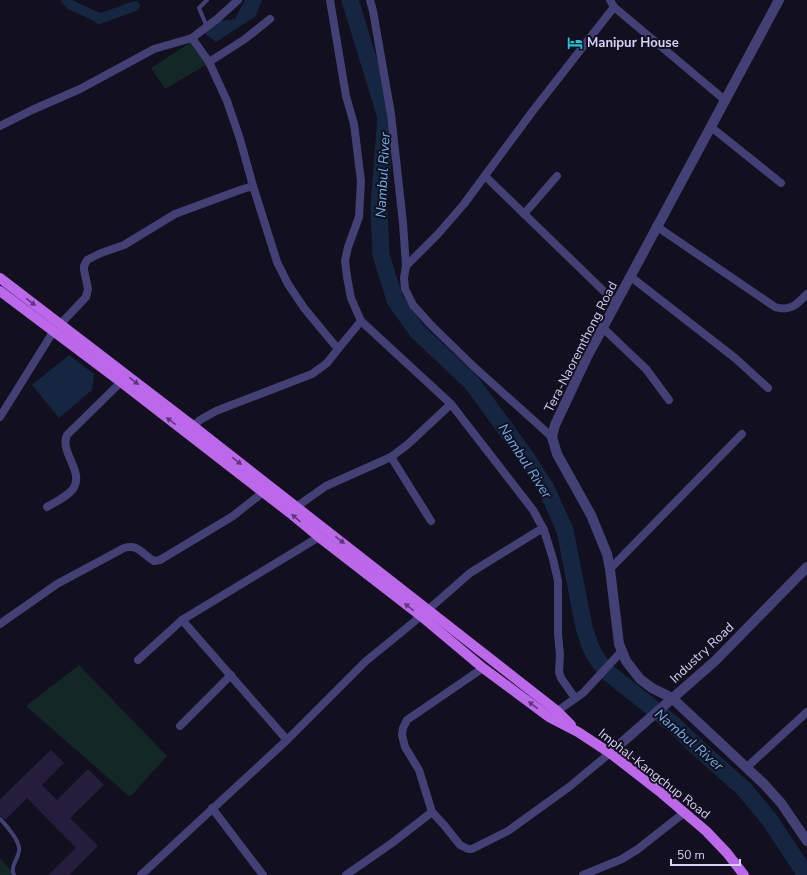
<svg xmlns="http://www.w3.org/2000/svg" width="807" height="875" viewBox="0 0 807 875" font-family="'Nunito Sans',sans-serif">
  <rect width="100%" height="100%" fill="#120f1e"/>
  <g fill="#132726">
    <path d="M 191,42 L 206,65 L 165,89 L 151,68 Z"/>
    <path d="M 79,665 L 167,756 L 130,797 L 26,706 Z"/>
    <path d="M 0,858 L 15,875 L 0,875 Z"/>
  </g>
  <g fill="#152641">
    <path d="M 245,0 L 262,0 L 256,16 L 216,42 L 204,33 L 219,21 L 235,19 Z"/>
    <path d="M 69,355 L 94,374 L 92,390 L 59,418 L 32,385 Z"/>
  </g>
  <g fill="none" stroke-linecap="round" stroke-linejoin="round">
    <path stroke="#152641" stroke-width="10" d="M 66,0 L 71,5 L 97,17 L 99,19 L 135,6"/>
    <path stroke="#152641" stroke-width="17" d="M 350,0 L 386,117 L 379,206 L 381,255 L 395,300 L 417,331 L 472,383 L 526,457 L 546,488 L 565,530 L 584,627 L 590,646 L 597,659 L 606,671 L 673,724 L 698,748 L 744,789 L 769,819 L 806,875"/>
  </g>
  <path fill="#241e3c" d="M 51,750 L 64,763 L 42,785 L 57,800 L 88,769 L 104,785 L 70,818 L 98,846 L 69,875 L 48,875 L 76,848 L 27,798 L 5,820 L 0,815 L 0,799 Z"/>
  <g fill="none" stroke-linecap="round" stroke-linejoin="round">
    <g stroke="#434076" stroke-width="4">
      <path d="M 207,27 L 199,8 L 207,0"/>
      <path d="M 0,819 C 6,825 21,842 19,851 C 18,860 10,865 14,875"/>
    </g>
    <g stroke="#434076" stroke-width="8">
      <path d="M 330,0 L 346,96 L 354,124 L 361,181 L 359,217 L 348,247 L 345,261 L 347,277 L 351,298 L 361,321 L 338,349"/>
      <path d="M 370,0 L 373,11 L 391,114 L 403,223 L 406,266 L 404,278 L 405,289 L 413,305 L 430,324 L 473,366 L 552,437"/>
      <path d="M 610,0 L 614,7 L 726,101"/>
      <path d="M 192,38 L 217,19 L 238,0"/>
      <path d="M 209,62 L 245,39 L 270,19"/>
      <path d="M 0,126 L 32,110 L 80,89 L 154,49 L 192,38 L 209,62 L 227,101 L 240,139 L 253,186 L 277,262 L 288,284 L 304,308 L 338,349 L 327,363 L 312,374 L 216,411 L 200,420 L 190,429"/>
      <path d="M 711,127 L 781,183"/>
      <path d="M 485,176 L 616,303"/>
      <path d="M 524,214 L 557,176"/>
      <path d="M 656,226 L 775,307 C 791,312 797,304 807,294"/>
      <path d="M 406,266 L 438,234 L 464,204 L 532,112 L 614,7"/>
      <path d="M 631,277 L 735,358 L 768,388"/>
      <path d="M 361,321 L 451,404 L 533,510 L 544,530"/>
      <path d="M 603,328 L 646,369 L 669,400"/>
      <path d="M 0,417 L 53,332 L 86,297 L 88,289 L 84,270 L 84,266 L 87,260 L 101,253 L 124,245 L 175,214 L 240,190 L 253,186"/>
      <path d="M 391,457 L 431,521"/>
      <path d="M 47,507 C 55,502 67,497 73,489 C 85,472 59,452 67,435 L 121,382"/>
      <path d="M 296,507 L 326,486 L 391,457 L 407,445 L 451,404"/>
      <path d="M 610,569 L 742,434"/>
      <path d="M 182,620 L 287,740"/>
      <path d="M 0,624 L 57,584 L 124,548 C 139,544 142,554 154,561 L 160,560 L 233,516 L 267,489"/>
      <path d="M 138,660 L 182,620 L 319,537"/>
      <path d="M 483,668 L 407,720 L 403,728 L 402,735 L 405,747 L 419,770 L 432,812 L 444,825 L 460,845 L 468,849 L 472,849 L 508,831 L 569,787 L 610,753"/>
      <path d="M 553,714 L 583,693 L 621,652"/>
      <path d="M 180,726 L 231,675"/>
      <path d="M 747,767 L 807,712"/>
      <path d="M 212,808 L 263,875"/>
      <path d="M 141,875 L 287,740 L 366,661 L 387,644 L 421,616 L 470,573 L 538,531 L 544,530 L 553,559 L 558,581 L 558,634 L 560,655 L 559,672 L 561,678 L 575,698"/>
      <path d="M 346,875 L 392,843 L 432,812"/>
      <path d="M 583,875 L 622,859 L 638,849 L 685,812"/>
    </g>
    <g stroke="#434076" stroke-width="10">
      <path d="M 779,0 L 586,359 L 555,425 L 552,437 L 557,454 L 591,515 L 607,554 L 610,569 L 619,644 L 626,661 L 640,679 L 652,688 L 672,698 L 764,784 L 781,803 L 807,841"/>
      <path d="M 610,753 L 715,661 L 807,567"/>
    </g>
    <g stroke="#bb68ea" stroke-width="10">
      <path d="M 0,278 L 193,426 L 557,711 L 571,725"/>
      <path d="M 0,291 L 121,382 L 290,513 L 319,537 L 421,616 L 483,668 L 549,717 L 578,732 L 610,753 L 659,791 L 706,831 L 727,853 L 744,875"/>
    </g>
  </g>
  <defs><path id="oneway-solid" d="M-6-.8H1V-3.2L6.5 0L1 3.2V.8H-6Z"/></defs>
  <g fill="#5e377a">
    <use href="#oneway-solid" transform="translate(31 302) rotate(37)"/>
    <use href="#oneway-solid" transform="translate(134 381) rotate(37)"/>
    <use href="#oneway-solid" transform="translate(171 421) rotate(-142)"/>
    <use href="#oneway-solid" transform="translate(237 461) rotate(38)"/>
    <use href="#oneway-solid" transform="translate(296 518) rotate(-139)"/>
    <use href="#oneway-solid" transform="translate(340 540) rotate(38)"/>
    <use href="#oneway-solid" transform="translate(409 607) rotate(-142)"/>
    <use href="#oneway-solid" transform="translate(533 705) rotate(-143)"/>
  </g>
  <defs>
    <g id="hotel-bare" transform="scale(1.2)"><path d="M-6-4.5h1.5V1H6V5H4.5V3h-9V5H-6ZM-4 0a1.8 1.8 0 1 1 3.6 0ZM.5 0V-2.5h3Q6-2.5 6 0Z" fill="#1ec4d8" stroke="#120f1e" stroke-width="2.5" paint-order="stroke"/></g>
  </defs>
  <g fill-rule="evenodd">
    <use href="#hotel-bare" x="575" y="43"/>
  </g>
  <g text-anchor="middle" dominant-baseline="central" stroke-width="4" stroke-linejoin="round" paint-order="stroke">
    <g font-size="13" font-weight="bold" fill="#d7d2f9" stroke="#120f1e" text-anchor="start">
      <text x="587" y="43">Manipur House</text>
    </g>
    <g font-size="13" fill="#d7d2f9" stroke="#120f1e">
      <text transform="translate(581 347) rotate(-63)">Tera-Naoremthong Road</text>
      <text transform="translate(702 653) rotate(-43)">Industry Road</text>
      <text transform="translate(654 774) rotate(38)">Imphal-Kangchup Road</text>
    </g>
    <g font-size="14" font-style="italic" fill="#6eb0eb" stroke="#120f1e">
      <text transform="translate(383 175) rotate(-87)">Nambul River</text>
      <text transform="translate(525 461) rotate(57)">Nambul River</text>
      <text transform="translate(689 740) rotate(41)">Nambul River</text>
    </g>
  </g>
  <path d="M671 859v6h69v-6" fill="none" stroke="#d7d2f9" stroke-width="2"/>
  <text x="677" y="859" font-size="12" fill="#d7d2f9" stroke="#120f1e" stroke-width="3" paint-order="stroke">50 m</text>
</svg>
